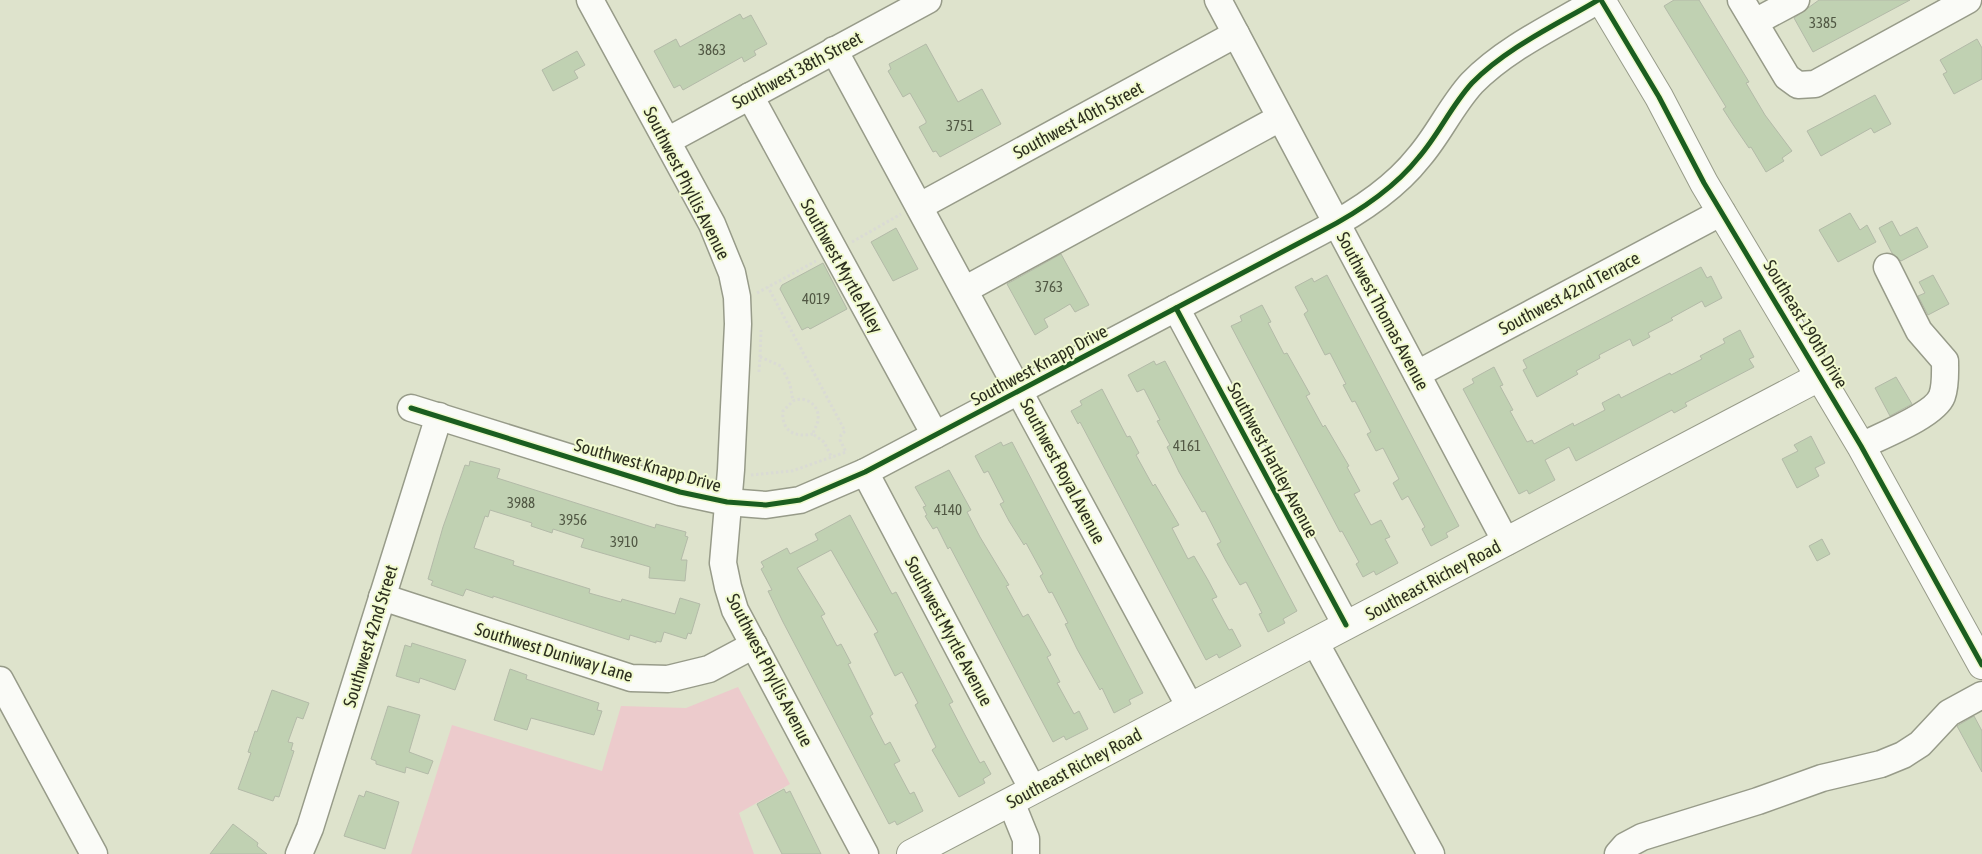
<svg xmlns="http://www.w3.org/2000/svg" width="1982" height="854" viewBox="0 0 1982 854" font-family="'Asap Condensed',sans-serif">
  <rect width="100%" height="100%" fill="#dee3cc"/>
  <path fill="#eccbcc" d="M 738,687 L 790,784 L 739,813 L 754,854 L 411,854 L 452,725 L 602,771 L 621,706 L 686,708 Z"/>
  <g fill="#c0d1b2" stroke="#b3baa8">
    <path d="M 1674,0 L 1699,0 L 1749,82 L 1746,83 L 1765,115 L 1792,151 L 1782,158 L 1784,161 L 1766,172 L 1751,147 L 1749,148 L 1734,126 L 1723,109 L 1726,107 L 1664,6 Z"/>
    <path d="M 1819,0 L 1910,0 L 1813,52 L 1794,18 Z"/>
    <path d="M 740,14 L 743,19 L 751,15 L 767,44 L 754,51 L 756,55 L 744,62 L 742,57 L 683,90 L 680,85 L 674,88 L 654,51 L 676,39 L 680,47 Z"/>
    <path d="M 1977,39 L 1982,48 L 1982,79 L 1954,94 L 1943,74 L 1947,72 L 1940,60 Z"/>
    <path d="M 926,44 L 958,102 L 982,89 L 1001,124 L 940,157 L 936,151 L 933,152 L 919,127 L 926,123 L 926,121 L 910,93 L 903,97 L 888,71 L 891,69 L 889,64 Z"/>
    <path d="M 577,51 L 585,65 L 574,71 L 578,78 L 553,91 L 542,70 Z"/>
    <path d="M 1875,95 L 1891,124 L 1874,133 L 1871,128 L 1821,156 L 1807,131 Z"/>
    <path d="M 1850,213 L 1860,230 L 1867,225 L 1876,242 L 1838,262 L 1819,230 Z"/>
    <path d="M 1892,221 L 1900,236 L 1917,227 L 1928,247 L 1901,261 L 1892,253 L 1879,228 Z"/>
    <path d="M 896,228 L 918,269 L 893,281 L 871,242 Z"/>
    <path d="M 1061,254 L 1089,305 L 1075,312 L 1070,304 L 1055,313 L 1044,319 L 1048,327 L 1035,335 L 1007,284 Z"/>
    <path d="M 823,263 L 847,309 L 810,329 L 808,327 L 802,330 L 780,289 L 782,285 Z"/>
    <path d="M 1701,267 L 1707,278 L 1711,276 L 1722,298 L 1705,307 L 1702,301 L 1671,318 L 1673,320 L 1648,333 L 1650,337 L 1633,346 L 1630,339 L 1599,355 L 1600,358 L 1576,371 L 1578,374 L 1537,397 L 1523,370 L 1527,368 L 1523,360 Z"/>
    <path d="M 1327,275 L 1459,526 L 1446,533 L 1448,537 L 1431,546 L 1422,529 L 1425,527 L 1408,496 L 1402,500 L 1393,483 L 1399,479 L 1383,448 L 1376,451 L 1367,434 L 1371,432 L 1355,401 L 1352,402 L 1343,385 L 1346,384 L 1330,353 L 1325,355 L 1304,314 L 1308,311 L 1295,287 L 1312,278 L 1314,282 Z"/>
    <path d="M 1933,275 L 1949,304 L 1928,315 L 1918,296 L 1925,293 L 1919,282 Z"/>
    <path d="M 1262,305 L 1271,322 L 1268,323 L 1284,354 L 1287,353 L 1310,394 L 1306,396 L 1323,427 L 1325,425 L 1349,466 L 1347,467 L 1360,491 L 1354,494 L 1371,525 L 1381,520 L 1390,537 L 1385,539 L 1398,563 L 1376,575 L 1374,571 L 1363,577 L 1356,564 L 1359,562 L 1342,531 L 1340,532 L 1231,326 L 1242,321 L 1240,316 Z"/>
    <path d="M 1740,330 L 1754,357 L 1749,359 L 1754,367 L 1685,403 L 1687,406 L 1674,413 L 1672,410 L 1576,461 L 1569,447 L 1545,460 L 1555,480 L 1529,494 L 1527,490 L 1519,494 L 1463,389 L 1474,383 L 1472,379 L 1494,367 L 1503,385 L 1500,386 L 1513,410 L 1510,411 L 1527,442 L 1532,440 L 1534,444 L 1573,423 L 1574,426 L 1605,410 L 1602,403 L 1619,394 L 1621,398 L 1670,373 L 1671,375 L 1702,359 L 1700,356 L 1725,343 L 1723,339 Z"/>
    <path d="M 1154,361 L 1156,365 L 1165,361 L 1297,611 L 1283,619 L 1285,623 L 1268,632 L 1259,614 L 1262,613 L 1246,582 L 1240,585 L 1226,561 L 1217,544 L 1221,542 L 1205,511 L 1202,512 L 1179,472 L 1167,447 L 1170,445 L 1157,421 L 1160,420 L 1144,389 L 1137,392 L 1128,375 Z"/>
    <path d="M 1896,377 L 1912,404 L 1890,416 L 1875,388 Z"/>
    <path d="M 1102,389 L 1127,437 L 1130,436 L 1139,453 L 1136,455 L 1153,486 L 1155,484 L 1179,525 L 1172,528 L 1188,559 L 1194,556 L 1208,580 L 1217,597 L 1212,599 L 1229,630 L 1232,629 L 1241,646 L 1219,658 L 1217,654 L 1206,660 L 1080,422 L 1078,424 L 1071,411 L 1082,405 L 1080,401 Z"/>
    <path d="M 1811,436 L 1825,463 L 1815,468 L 1819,476 L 1797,488 L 1782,459 L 1798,451 L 1794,445 Z"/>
    <path d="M 1001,442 L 1003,446 L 1012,442 L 1143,693 L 1129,700 L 1131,704 L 1114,713 L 1102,688 L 1100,690 L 1077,649 L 1065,624 L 1068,623 L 1052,592 L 1049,593 L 1040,576 L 1043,574 L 1026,543 L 1024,545 L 1009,521 L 1000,504 L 1004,502 L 988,471 L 984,473 L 975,456 Z"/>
    <path d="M 470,461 L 500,469 L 497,478 L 655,528 L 656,524 L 686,532 L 685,536 L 688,537 L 681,560 L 687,560 L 685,581 L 649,578 L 650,567 L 581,547 L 584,539 L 553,529 L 552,533 L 531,526 L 532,523 L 490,510 L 488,517 L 485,516 L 474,548 L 514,561 L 513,565 L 590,589 L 589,593 L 621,602 L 622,599 L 675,614 L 680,598 L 700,604 L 691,634 L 688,633 L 686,639 L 664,632 L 661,642 L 656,641 L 656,643 L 630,635 L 629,640 L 493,596 L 493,598 L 466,589 L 463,596 L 431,585 L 433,581 L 428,579 L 443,527 L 465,465 L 469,466 Z"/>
    <path d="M 949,470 L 971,510 L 967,512 L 980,537 L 1009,585 L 1006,586 L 1023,617 L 1028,614 L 1051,655 L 1047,657 L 1060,682 L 1057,683 L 1074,714 L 1079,711 L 1088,729 L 1066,740 L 1064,736 L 1053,742 L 950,547 L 948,549 L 937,527 L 933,529 L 925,516 L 927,515 L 923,507 L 926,506 L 915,487 Z"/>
    <path d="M 850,515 L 892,594 L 896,592 L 953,702 L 949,704 L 964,733 L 980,763 L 984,761 L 991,774 L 983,779 L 985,783 L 959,797 L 932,750 L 936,747 L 915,705 L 918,703 L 902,672 L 895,676 L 874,634 L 878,632 L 831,550 L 797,568 L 825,614 L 821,616 L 837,646 L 841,644 L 851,663 L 848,664 L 873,714 L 870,716 L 885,745 L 890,742 L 900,761 L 894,764 L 910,794 L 914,792 L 923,811 L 897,825 L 895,821 L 889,824 L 783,622 L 768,591 L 772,590 L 761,569 L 764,567 L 761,562 L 787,548 L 790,554 L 818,540 L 815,534 Z"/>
    <path d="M 1822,539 L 1830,554 L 1817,561 L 1809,546 Z"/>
    <path d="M 412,643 L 466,660 L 455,690 L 420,678 L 419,683 L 396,676 L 405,645 L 411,647 Z"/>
    <path d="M 510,669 L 527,675 L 526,679 L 599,703 L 597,710 L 602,711 L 594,735 L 531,718 L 527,730 L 494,720 Z"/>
    <path d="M 272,690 L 309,703 L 303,719 L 297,717 L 288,742 L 293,743 L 291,750 L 294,751 L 279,797 L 275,796 L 273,801 L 238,789 L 251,753 L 248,752 L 255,731 L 257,732 Z"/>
    <path d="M 388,706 L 420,715 L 409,752 L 433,761 L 428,774 L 406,767 L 405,773 L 376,764 L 376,761 L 371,759 Z"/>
    <path d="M 1974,716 L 1982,731 L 1982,772 L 1957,726 Z"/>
    <path d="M 784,789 L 786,793 L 790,791 L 821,854 L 782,854 L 757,804 Z"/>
    <path d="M 366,791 L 399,802 L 385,849 L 344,836 L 359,795 L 364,797 Z"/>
    <path d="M 233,824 L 258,843 L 257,846 L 267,854 L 210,854 Z"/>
  </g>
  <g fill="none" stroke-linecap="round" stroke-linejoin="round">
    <g stroke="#979b89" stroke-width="29">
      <g id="minor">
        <path d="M 590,0 L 712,224 L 732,273 L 737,297 L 738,324 L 731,470 L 723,563 L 728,587 L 735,610 L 865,854"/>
        <path d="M 1218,0 L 1506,542"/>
        <path d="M 1741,0 L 1787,77 L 1798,85 L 1815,84 L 1968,0"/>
        <path d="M 1755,22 L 1796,0"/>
        <path d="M 834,50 L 1190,707"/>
        <path d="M 750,96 L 935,435"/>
        <path d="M 667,141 L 928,0"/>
        <path d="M 920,206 L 1236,34"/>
        <path d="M 966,289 L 1280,118"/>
        <path d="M 1176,308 L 1346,625"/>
        <path d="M 1417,374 L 1722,212"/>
        <path d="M 411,408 L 680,492 L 727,502 L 766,505 L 800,500 L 865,472 L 1320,232 C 1357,213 1393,190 1419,157 C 1439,134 1451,106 1472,83 C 1506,48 1556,25 1598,0"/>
        <path d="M 1861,446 C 1881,436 1935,415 1942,396 C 1946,385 1945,372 1945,361 L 1919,331 L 1887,267"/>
        <path d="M 865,472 L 1033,790"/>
        <path d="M 382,597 L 631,678 L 668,679 L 709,669 L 754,645"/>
        <path d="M 1315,642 L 1431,854"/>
        <path d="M 0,680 L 94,854"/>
        <path d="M 1011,802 L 1026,839 L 1026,854"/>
        <path d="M 299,854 L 310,828 L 439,416"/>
        <path d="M 1618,854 L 1625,846 L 1642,837 L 1758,801 L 1822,778 L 1881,764 L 1903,755 L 1920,744 L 1949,713 L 1982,695"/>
      </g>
    </g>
    <g stroke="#979b89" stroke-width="30">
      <g id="major">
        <path d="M 1601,0 L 1659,97 L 1704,183 L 1861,446 L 1982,665"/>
        <path d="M 911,854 L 1821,376"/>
      </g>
    </g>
    <g stroke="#dadbd4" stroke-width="3" stroke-dasharray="2.5 2.5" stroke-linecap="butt">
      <path d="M 852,242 L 901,214"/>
      <path d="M 757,293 L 816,261"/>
      <path d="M 760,357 L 761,330"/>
      <path d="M 759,372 L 760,357 L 781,366 L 790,384 L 793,401"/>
      <path d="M 813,434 C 795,438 781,431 783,411 L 793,401 C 805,395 820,405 818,419 C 818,425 814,428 813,434 L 824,442 L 832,458"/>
      <path d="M 751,475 L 792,471 L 846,452 L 840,440 L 841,435 L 845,431 L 768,287"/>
    </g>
    <use href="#minor" stroke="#fafbf7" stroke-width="26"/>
    <use href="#major" stroke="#fafbf7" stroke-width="28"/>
    <g stroke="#f1facf" stroke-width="8">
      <g id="cycleway">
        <path d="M 1601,0 L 1659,97 L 1704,183 L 1861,446 L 1982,665"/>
        <path d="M 1176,308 L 1346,625"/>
        <path d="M 411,408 L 680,492 L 727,502 L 766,505 L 800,500 L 865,472 L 1320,232 C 1357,213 1393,190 1419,157 C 1439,134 1451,106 1472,83 C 1506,48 1556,25 1598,0"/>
      </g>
    </g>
    <use href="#cycleway" stroke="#1b5e20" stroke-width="5"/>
  </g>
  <g text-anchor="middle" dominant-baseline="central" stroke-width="4" stroke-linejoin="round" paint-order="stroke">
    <g font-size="15" fill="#515844">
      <text x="1823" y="22">3385</text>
      <text x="712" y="49">3863</text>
      <text x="960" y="125">3751</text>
      <text x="1049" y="286">3763</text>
      <text x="816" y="298">4019</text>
      <text x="1187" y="445">4161</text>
      <text x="521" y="502">3988</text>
      <text x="948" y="509">4140</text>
      <text x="573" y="519">3956</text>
      <text x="624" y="541">3910</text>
    </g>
    <g font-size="18" fill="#2c2f1f" stroke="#f1facf">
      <text transform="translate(797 70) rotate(-28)">Southwest 38th Street</text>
      <text transform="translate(1078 120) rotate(-28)">Southwest 40th Street</text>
      <text transform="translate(687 183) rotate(63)">Southwest Phyllis Avenue</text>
      <text transform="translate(842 266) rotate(61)">Southwest Myrtle Alley</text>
      <text transform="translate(1569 293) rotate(-28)">Southwest 42nd Terrace</text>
      <text transform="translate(1383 311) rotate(62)">Southwest Thomas Avenue</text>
      <text transform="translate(1806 324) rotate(59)">Southeast 190th Drive</text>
      <text transform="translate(1039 365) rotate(-28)">Southwest Knapp Drive</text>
      <text transform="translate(1273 460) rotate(62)">Southwest Hartley Avenue</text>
      <text transform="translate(648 465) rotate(16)">Southwest Knapp Drive</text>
      <text transform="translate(1063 471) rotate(62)">Southwest Royal Avenue</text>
      <text transform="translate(1433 580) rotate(-28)">Southeast Richey Road</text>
      <text transform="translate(949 631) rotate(62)">Southwest Myrtle Avenue</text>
      <text transform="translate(370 636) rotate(-73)">Southwest 42nd Street</text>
      <text transform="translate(554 652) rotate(17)">Southwest Duniway Lane</text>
      <text transform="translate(770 670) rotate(63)">Southwest Phyllis Avenue</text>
      <text transform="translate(1074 768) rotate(-28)">Southeast Richey Road</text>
    </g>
  </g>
</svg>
